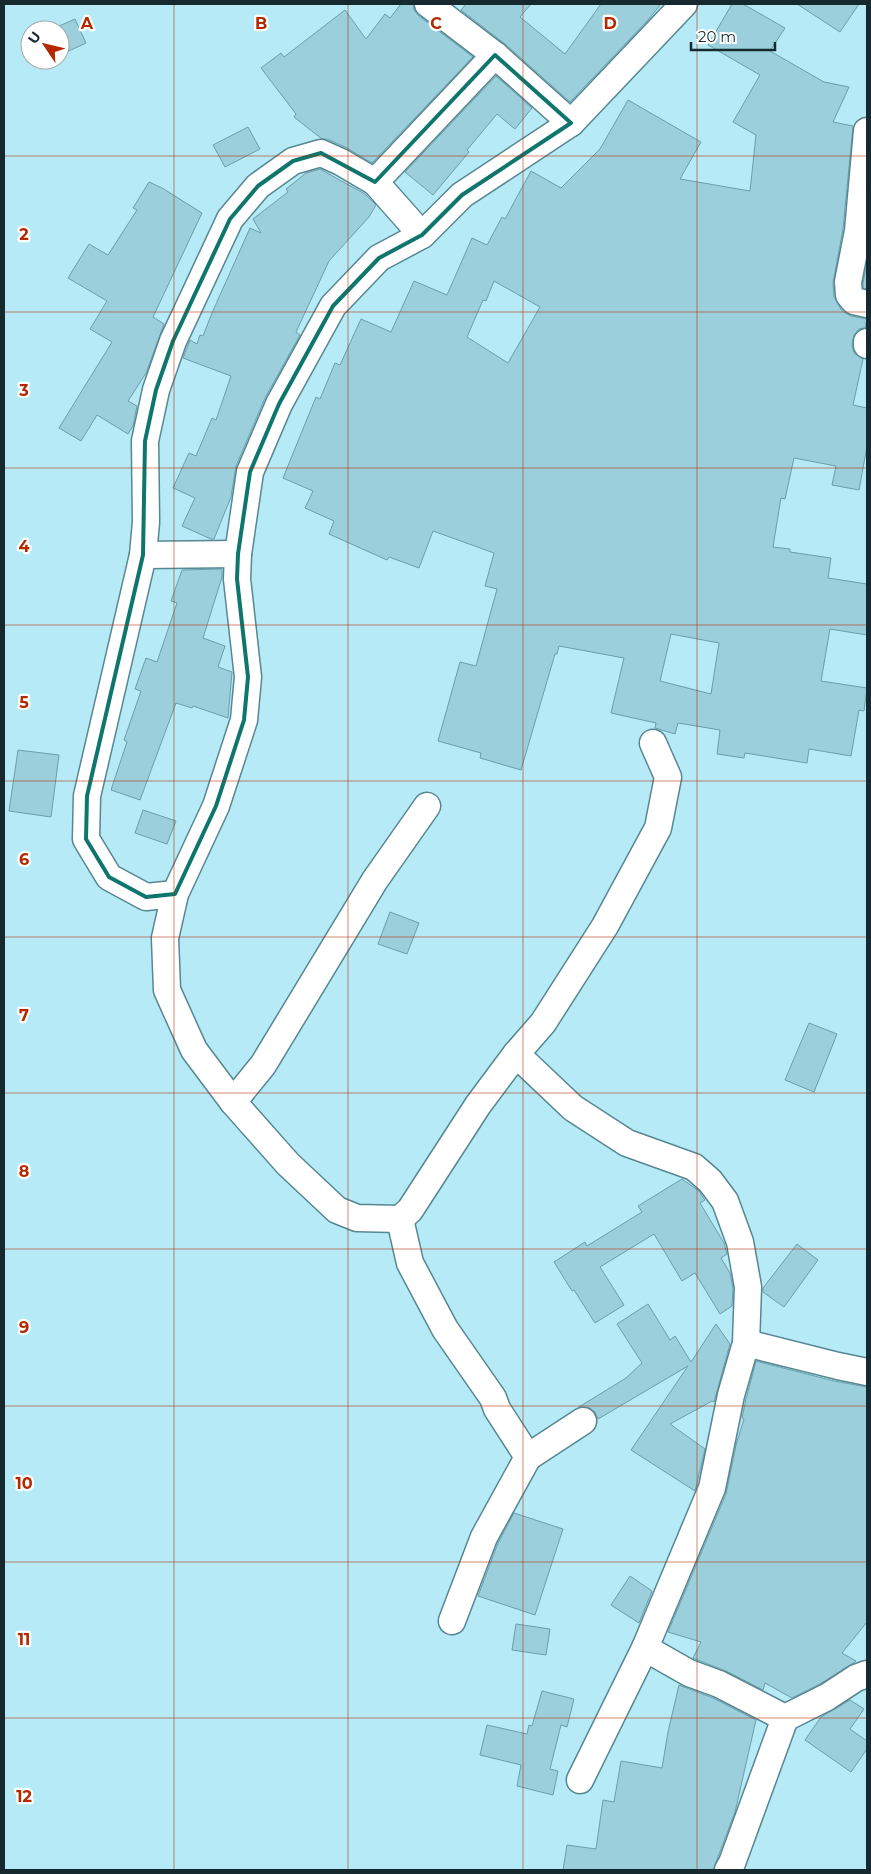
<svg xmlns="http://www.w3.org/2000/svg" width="871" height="1874" viewBox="0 0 871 1874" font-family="Montserrat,sans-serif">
  <rect width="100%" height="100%" fill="#b5eaf6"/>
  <g fill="#9bcfdb" stroke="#6c9eaa" fill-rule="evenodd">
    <path d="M 401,4 L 413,4 L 414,10 L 419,16 L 473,57 L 372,163 L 347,148 L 327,139 L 322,139 L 294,117 L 296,114 L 261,68 L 281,53 L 284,57 L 345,10 L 366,39 L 385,14 L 390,18 Z"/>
    <path d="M 466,4 L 531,4 L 520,17 L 565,54 L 601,4 L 661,4 L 648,20 L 570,102 L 505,44 L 461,10 Z"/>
    <path d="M 732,4 L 743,4 L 785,28 L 770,51 L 824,82 L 849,87 L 833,122 L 853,126 L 843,229 L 833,283 L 834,297 L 842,311 L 851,316 L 867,319 L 865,328 L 859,329 L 854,335 L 852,345 L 854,353 L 863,359 L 853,405 L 867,408 L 867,446 L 859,490 L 832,485 L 836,466 L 794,458 L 785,499 L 781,498 L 773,547 L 790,549 L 790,552 L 831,558 L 828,578 L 867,584 L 867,635 L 830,629 L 821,681 L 867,688 L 864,711 L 859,710 L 851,756 L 809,749 L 807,763 L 745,753 L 744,758 L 717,754 L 720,730 L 678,723 L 675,734 L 655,728 L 656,723 L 611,713 L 624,658 L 559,646 L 557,654 L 555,654 L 521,770 L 480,758 L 481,753 L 438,741 L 460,662 L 476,666 L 497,589 L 485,586 L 494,553 L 433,531 L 419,568 L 389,557 L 387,560 L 329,534 L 334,521 L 305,508 L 313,491 L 283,478 L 316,397 L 320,399 L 335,363 L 340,365 L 361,319 L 391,332 L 414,281 L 447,295 L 472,238 L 487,245 L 502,217 L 505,219 L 531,171 L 561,188 L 600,149 L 628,100 L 701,142 L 680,179 L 750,191 L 756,135 L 733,122 L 760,75 L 708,45 ZM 494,281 L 540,307 L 508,363 L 467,337 L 483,300 L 486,301 ZM 671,634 L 719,643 L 711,694 L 660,681 Z"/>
    <path d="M 797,4 L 859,4 L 840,32 Z"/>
    <path d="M 75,19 L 86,43 L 60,55 L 60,30 L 50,30 Z"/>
    <path d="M 496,76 L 532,108 L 515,129 L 497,114 L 467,150 L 469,152 L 433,195 L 405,172 Z"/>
    <path d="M 248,127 L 260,149 L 225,167 L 213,145 Z"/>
    <path d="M 320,169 L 365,194 L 376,205 L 369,217 L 329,261 L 296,332 L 300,335 L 265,398 L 236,466 L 231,497 L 214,539 L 211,539 L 182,526 L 195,498 L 173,488 L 189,453 L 196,456 L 212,418 L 216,420 L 231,376 L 183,358 L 190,340 L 197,344 L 200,335 L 203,336 L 212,313 L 250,228 L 261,233 L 253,219 L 288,192 L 286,189 L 306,173 Z"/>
    <path d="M 149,182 L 162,188 L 202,213 L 153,317 L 164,324 L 146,373 L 128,401 L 137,406 L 133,426 L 128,434 L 97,415 L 81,441 L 59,428 L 112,342 L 90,329 L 107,301 L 68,278 L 89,244 L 108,255 L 137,210 L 133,208 Z"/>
    <path d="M 867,262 L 867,289 L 863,288 L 863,283 Z"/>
    <path d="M 220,569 L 222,570 L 222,577 L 203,638 L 225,646 L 218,667 L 232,672 L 228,718 L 193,706 L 192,708 L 176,703 L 140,800 L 111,790 L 127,742 L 124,740 L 141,691 L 135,689 L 146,658 L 157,662 L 177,603 L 171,601 L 182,570 Z"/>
    <path d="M 18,750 L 59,755 L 51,817 L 9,811 Z"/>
    <path d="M 143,810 L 176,821 L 167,844 L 135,833 Z"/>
    <path d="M 390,912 L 419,923 L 407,954 L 378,944 Z"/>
    <path d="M 809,1023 L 837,1034 L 814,1092 L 785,1080 Z"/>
    <path d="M 682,1179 L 699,1191 L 704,1199 L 705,1200 L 700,1203 L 724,1243 L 727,1254 L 721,1258 L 730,1273 L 733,1288 L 732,1306 L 720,1314 L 695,1273 L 682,1281 L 654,1234 L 600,1267 L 624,1305 L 595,1323 L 574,1290 L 572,1291 L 554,1262 L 585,1242 L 587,1246 L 642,1212 L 638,1206 Z"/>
    <path d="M 797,1244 L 818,1260 L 784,1307 L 763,1292 L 763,1288 Z"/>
    <path d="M 648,1304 L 670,1340 L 675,1336 L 691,1362 L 716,1324 L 730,1344 L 714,1402 L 712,1401 L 670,1424 L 705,1449 L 695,1491 L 631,1450 L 688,1366 L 598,1419 L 595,1412 L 590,1408 L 579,1407 L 626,1378 L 642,1363 L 617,1324 Z"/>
    <path d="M 756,1361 L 834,1381 L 867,1387 L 867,1622 L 842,1653 L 856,1661 L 855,1662 L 820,1684 L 792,1698 L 765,1683 L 763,1690 L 726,1671 L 695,1659 L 693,1658 L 701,1642 L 668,1632 L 726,1494 L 736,1445 L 744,1419 L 742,1418 L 746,1399 Z"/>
    <path d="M 514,1513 L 563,1529 L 535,1615 L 478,1596 L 498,1543 Z"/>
    <path d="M 630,1576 L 652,1591 L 639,1623 L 611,1605 Z"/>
    <path d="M 516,1624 L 550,1629 L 546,1655 L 512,1650 Z"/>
    <path d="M 679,1685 L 713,1698 L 756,1720 L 735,1812 L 713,1870 L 563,1870 L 567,1845 L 596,1849 L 603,1800 L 614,1802 L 621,1761 L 662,1768 L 668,1732 Z"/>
    <path d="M 542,1691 L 574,1699 L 567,1727 L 561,1725 L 550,1769 L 558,1771 L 553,1795 L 517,1786 L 521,1765 L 480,1755 L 487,1725 L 527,1734 L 529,1725 L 532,1726 Z"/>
    <path d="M 850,1700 L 864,1709 L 850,1729 L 867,1741 L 867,1749 L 851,1772 L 805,1740 L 821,1717 Z"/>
  </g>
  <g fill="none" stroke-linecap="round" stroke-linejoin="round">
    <g stroke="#568793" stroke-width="29">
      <g id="minor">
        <path d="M 428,4 L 495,55 L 571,123"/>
        <path d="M 867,131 L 858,231 L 848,282 L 849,295 L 854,301 L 867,304"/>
        <path d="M 375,182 L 495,55"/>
        <path d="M 867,345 L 867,342"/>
        <path d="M 143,555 L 238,554"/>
        <path d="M 653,743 L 668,777 L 658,828 L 605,926 L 543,1023 L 516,1054 L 478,1105 L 410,1210 L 400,1219 L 357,1218 L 337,1210 L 288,1164 L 233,1102 L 194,1050 L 167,990 L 165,938 L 175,894 L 216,806 L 244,720 L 248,677 L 237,579 L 238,554 L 250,472 L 279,404 L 333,306 L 379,258 L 422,235 L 462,195 L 571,123 L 684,4"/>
        <path d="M 175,894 L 146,897 L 109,877 L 86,839 L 87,796 L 143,555 L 146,522 L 145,441 L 156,390 L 173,341 L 230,219 L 258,186 L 293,161 L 321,153 L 341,162 L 375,182 L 422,235"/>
        <path d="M 516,1054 L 573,1108 L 627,1143 L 694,1167 L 710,1181 L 725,1201 L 740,1242 L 748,1287 L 746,1343 L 731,1395 L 712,1488 L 645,1648 L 580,1780"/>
        <path d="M 233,1102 L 263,1065 L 375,880 L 427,806"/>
        <path d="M 400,1219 L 410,1263 L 445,1329 L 493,1398 L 497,1409 L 528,1457 L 484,1537 L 452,1621"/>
        <path d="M 746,1343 L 838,1366 L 867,1372"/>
        <path d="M 528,1457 L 583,1421"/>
        <path d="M 645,1648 L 689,1673 L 719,1684 L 785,1718"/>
        <path d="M 728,1870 L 732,1863 L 785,1718 L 827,1697 L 856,1678 L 867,1674"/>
      </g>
    </g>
    <use href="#minor" stroke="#fff" stroke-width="26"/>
  </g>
  <path fill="none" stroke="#0f766e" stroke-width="4" stroke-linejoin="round" d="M 495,55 L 571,123 L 462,195 L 422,235 L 379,258 L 333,306 L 279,404 L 250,472 L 238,554 L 237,579 L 248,677 L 244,720 L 216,806 L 175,894 L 146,897 L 109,877 L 86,839 L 87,796 L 143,555 L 145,441 L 156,390 L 173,341 L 230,219 L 258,186 L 293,161 L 321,153 L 375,182 Z"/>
  <path fill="none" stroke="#b42900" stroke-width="1" stroke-opacity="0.55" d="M 174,4 L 174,1870M 348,4 L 348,1870M 523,4 L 523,1870M 697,4 L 697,1870M 4,156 L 867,156M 4,312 L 867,312M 4,468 L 867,468M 4,625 L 867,625M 4,781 L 867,781M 4,937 L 867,937M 4,1093 L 867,1093M 4,1249 L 867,1249M 4,1406 L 867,1406M 4,1562 L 867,1562M 4,1718 L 867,1718"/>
  <g font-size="16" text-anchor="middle" font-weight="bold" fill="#b42900" stroke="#fff" stroke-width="4.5" stroke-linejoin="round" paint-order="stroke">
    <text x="87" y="29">A</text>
    <text x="261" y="29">B</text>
    <text x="436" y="29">C</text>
    <text x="610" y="29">D</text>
    <text x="24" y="240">2</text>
    <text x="24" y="396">3</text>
    <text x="24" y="552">4</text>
    <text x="24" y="708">5</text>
    <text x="24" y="865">6</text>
    <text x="24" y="1021">7</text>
    <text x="24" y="1177">8</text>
    <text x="24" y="1333">9</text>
    <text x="24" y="1489">10</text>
    <text x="24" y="1645">11</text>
    <text x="24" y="1802">12</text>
  </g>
  <rect width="871" height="1874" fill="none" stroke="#15292e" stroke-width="10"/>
  <g transform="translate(45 45) rotate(305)"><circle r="24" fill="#ffffff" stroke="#a1a9ab"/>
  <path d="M0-4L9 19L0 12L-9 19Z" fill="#b42900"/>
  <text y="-8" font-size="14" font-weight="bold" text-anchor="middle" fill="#15292e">U</text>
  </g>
  <path d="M691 42v8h84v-8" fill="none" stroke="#15292e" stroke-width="2.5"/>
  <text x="698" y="42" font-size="15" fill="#15292e" stroke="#ffffff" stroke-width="4" paint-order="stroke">20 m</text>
</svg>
